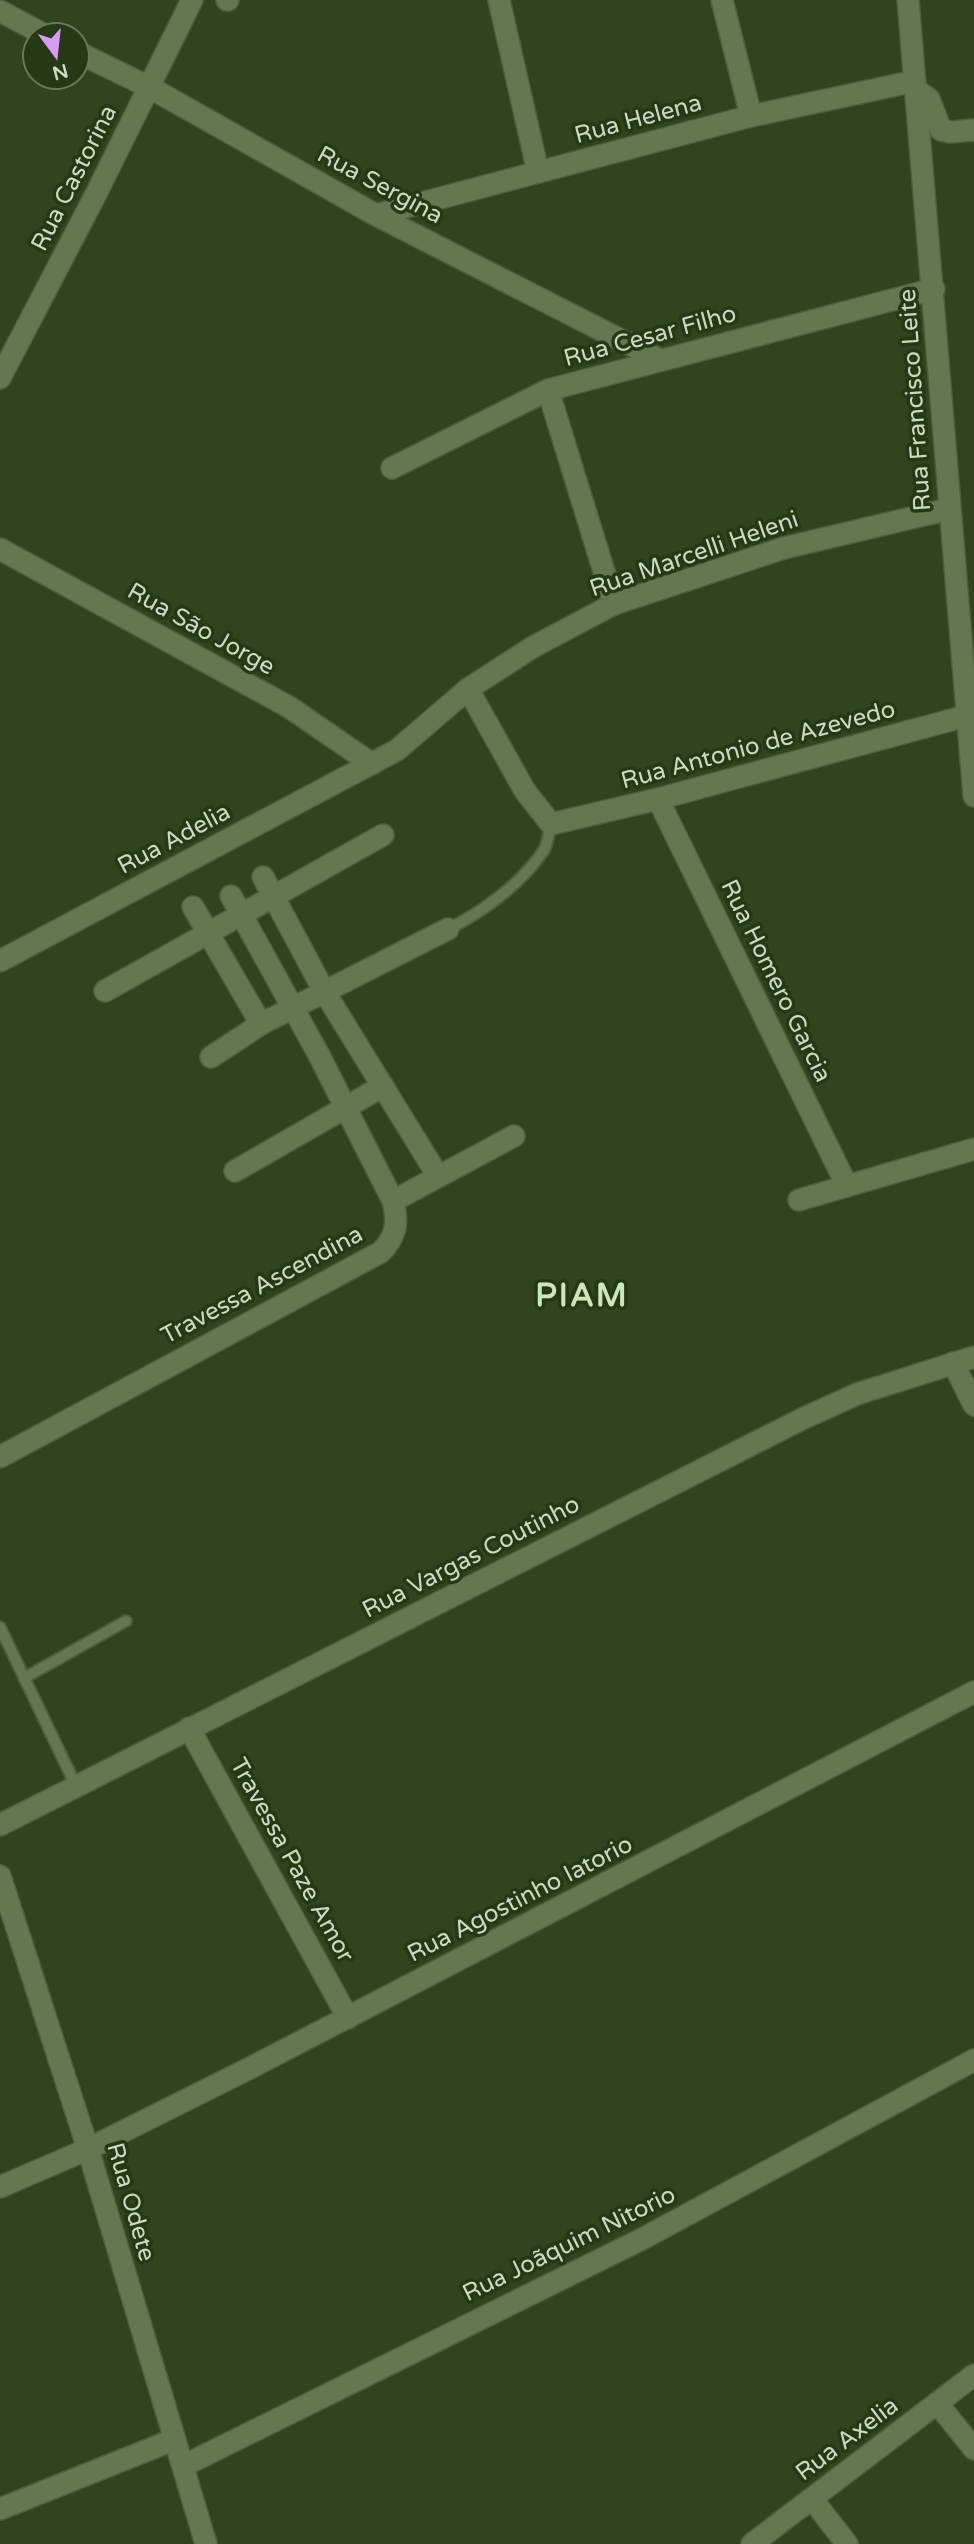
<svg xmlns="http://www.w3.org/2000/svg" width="974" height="2544" viewBox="0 0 974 2544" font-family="'Varela Round',sans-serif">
  <rect width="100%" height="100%" fill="#2f441f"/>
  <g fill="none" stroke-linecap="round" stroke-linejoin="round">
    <g stroke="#4d5e3e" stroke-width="14">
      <g id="lane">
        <path d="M 448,929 C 483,912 522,883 544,850 C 548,843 549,832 551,824"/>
        <path d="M 0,1627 L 76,1786"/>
        <path d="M 24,1678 L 126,1621"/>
      </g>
    </g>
    <g stroke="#4d5e3e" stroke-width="24">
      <g id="street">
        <path d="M 227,0 L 228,0"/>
        <path d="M 499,0 L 538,172"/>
        <path d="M 722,0 L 751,116"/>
        <path d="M 908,0 L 974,796"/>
        <path d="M 0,11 L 45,35"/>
        <path d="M 77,52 L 149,87 L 376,215 L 660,360"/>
        <path d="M 915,89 L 929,99 L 941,130 L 950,132 L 974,130"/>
        <path d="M 376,215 L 751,116 L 915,81"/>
        <path d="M 0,378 L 96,194 L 192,0"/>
        <path d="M 548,390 L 614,604"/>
        <path d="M 392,468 L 548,390 L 934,289"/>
        <path d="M 0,549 L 289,707 L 372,764"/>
        <path d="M 468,689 L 525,791 L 551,824 L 658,799 L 966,716"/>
        <path d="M 658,799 L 847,1186"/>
        <path d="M 263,877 L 324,991 L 438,1176"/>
        <path d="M 193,907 L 261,1024"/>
        <path d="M 0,961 L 397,750 L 468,689 L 533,647 L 614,604 L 784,548 L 949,509"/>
        <path d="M 105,991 L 383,835"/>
        <path d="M 211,1057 L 261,1024 L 448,929"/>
        <path d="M 235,1171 L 383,1086"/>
        <path d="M 799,1200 L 974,1149"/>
        <path d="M 393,1201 L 514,1136"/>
        <path d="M 953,1363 L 974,1405"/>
        <path d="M 0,1457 L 381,1252 C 397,1235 398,1223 393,1201 L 319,1055 L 231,896"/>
        <path d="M 189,1728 L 348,2018"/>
        <path d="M 0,1825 L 802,1419 L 857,1394 L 974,1357"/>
        <path d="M 0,1876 L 88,2149 L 206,2544"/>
        <path d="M 0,2187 L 88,2149 L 250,2068 L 974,1692"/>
        <path d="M 937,2403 L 974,2449"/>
        <path d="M 183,2466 L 642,2239 L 974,2060"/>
        <path d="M 812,2499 L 847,2544"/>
        <path d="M 0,2509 L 173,2440"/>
        <path d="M 752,2544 L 974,2375"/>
      </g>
    </g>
    <use href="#lane" stroke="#627851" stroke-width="10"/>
    <use href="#street" stroke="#627851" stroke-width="21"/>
  </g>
  <g text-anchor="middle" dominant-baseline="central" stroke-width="7" stroke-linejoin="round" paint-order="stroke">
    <g font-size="24" fill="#ccd9c3" stroke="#253915">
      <text transform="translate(638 119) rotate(-15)">Rua Helena</text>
      <text transform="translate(74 178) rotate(-63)">Rua Castorina</text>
      <text transform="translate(380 185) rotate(28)">Rua Sergina</text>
      <text transform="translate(650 336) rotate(-15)">Rua Cesar Filho</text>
      <text transform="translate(915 400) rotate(-94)">Rua Francisco Leite</text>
      <text transform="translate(694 554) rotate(-19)">Rua Marcelli Heleni</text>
      <text transform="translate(201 629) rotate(29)">Rua São Jorge</text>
      <text transform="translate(758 745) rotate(-15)">Rua Antonio de Azevedo</text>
      <text transform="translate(174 839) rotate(-28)">Rua Adelia</text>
      <text transform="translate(776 981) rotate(64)">Rua Homero Garcia</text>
      <text transform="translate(262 1285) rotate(-28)">Travessa Ascendina</text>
      <text transform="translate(471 1557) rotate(-27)">Rua Vargas Coutinho</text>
      <text transform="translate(292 1860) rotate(61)">Travessa Paze Amor</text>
      <text transform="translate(520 1899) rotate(-27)">Rua Agostinho Iatorio</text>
      <text transform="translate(131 2202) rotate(74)">Rua Odete</text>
      <text transform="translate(569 2244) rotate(-26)">Rua Joãquim Nitorio</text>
      <text transform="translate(847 2439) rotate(-37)">Rua Axelia</text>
    </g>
    <g font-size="32" font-weight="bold" letter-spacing="2" fill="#cde7bc" stroke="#253915">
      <text x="582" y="1296">PIAM</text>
    </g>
  </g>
  <g transform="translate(56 56) rotate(165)"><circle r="33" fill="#253915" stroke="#68795b" stroke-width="2"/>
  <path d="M0-5L12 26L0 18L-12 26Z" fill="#d79bf9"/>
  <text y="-10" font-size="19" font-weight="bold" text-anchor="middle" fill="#ccd9c3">N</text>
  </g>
</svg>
